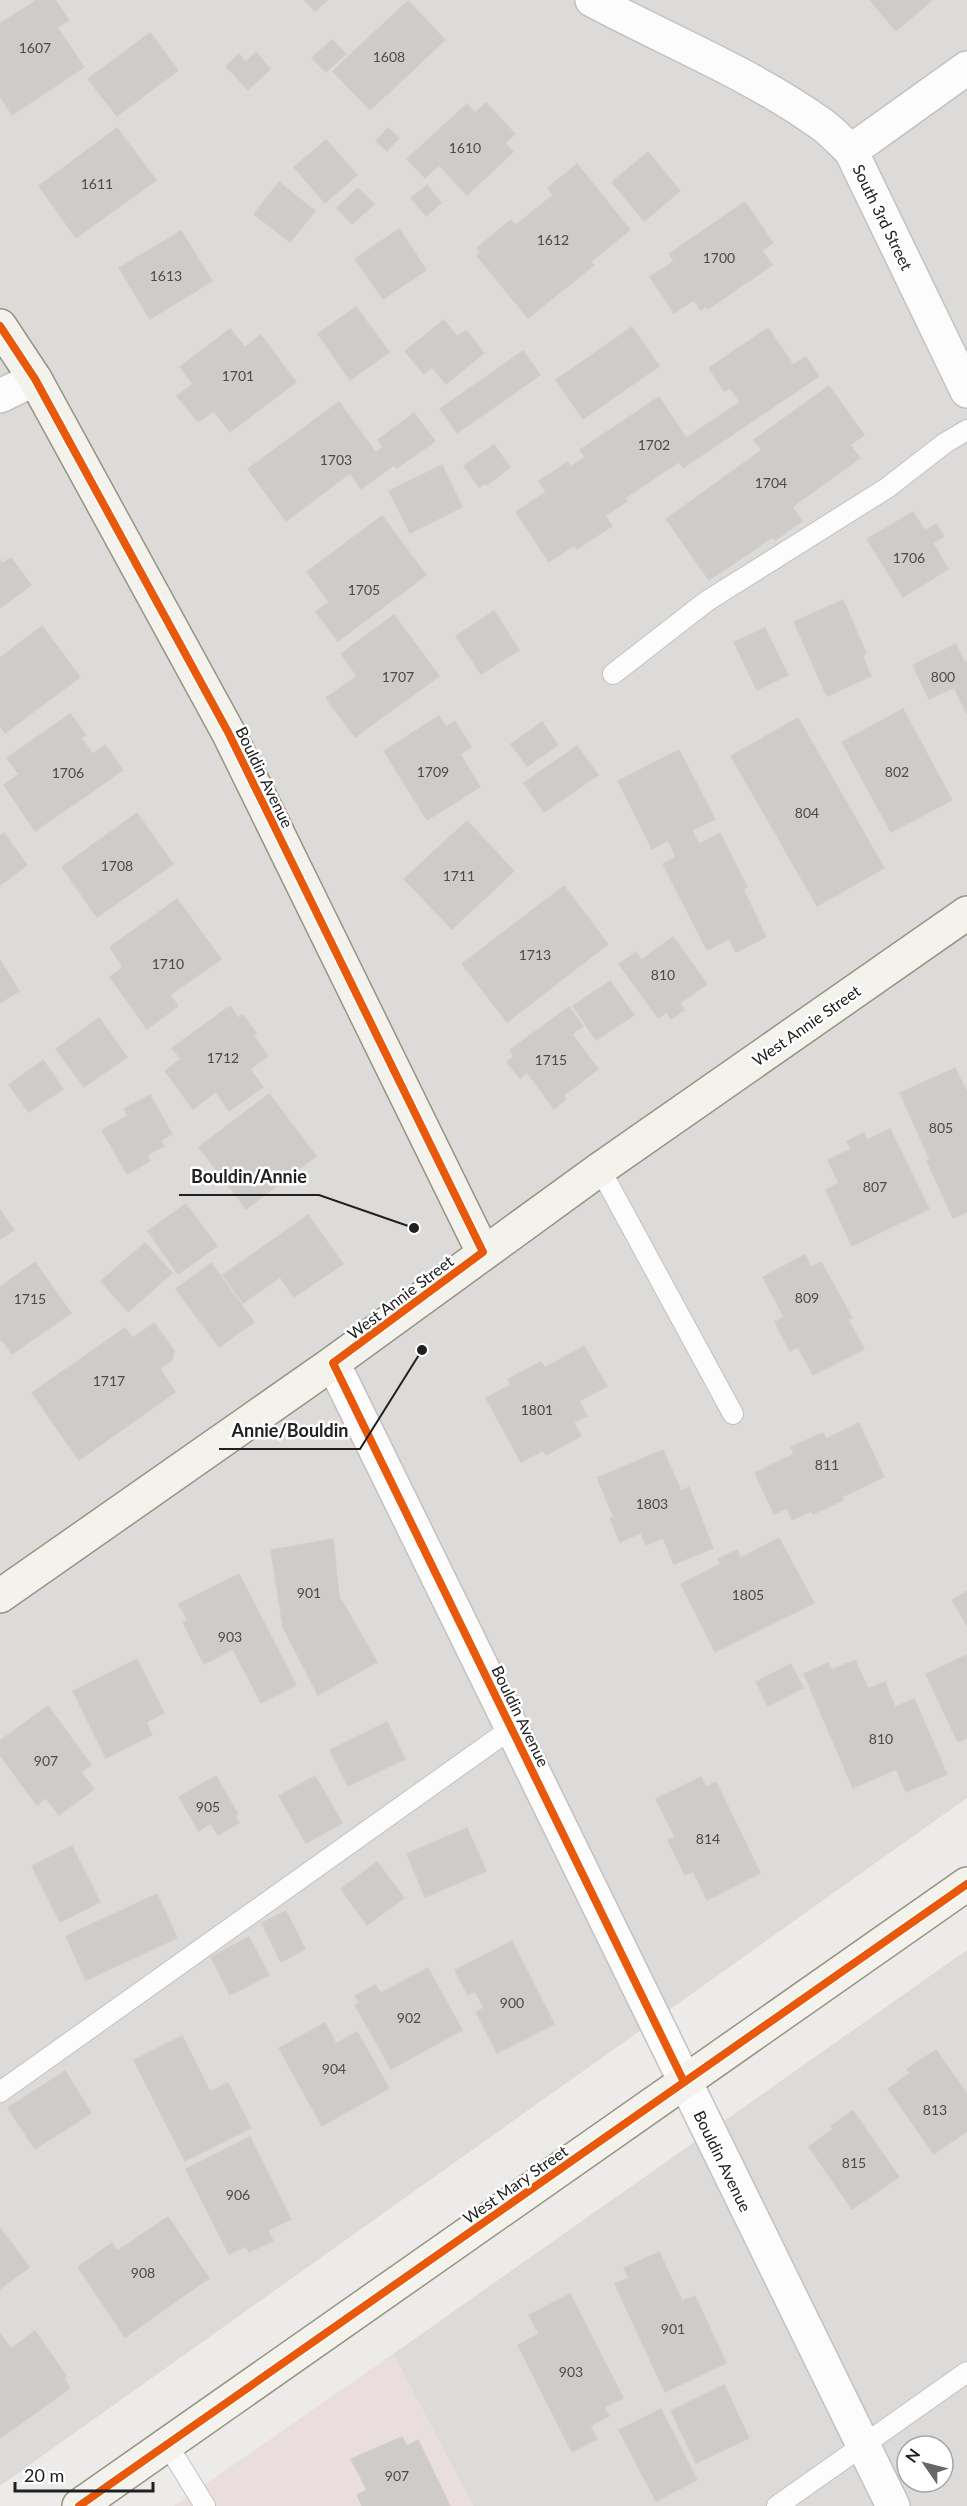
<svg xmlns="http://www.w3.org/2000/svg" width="967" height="2506" viewBox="0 0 967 2506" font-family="Lato,sans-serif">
  <rect width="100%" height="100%" fill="#edebe9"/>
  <g fill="#dddbda" fill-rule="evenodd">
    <path d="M 0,0 L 967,0 L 967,1798 L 0,2486 Z"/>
    <path d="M 967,1950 L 967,2506 L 473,2506 L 393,2354 ZM 907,2446 L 943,2446 L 943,2482 L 907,2482 Z"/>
  </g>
  <path fill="#eadddd" d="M 393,2354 L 473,2506 L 174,2506 Z"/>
  <g fill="#ceccca" stroke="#d0cdca" stroke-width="1.5">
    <path d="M 37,0 L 55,0 L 69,20 L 57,27 L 84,67 L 12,115 L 0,96 L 0,24 Z"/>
    <path d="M 304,0 L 327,0 L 315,11 Z"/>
    <path d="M 870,0 L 932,0 L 896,31 Z"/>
    <path d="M 408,1 L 445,40 L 370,110 L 333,71 Z"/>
    <path d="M 150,33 L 178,70 L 117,116 L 88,79 Z"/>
    <path d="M 332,40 L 346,54 L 326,72 L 312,58 Z"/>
    <path d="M 256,52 L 270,69 L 248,90 L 226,66 L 239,54 L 246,62 Z"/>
    <path d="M 486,103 L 515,134 L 505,143 L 513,152 L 467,195 L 439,165 L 425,178 L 407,159 L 467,104 L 475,113 Z"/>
    <path d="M 117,128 L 156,180 L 76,238 L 39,186 Z"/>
    <path d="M 388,128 L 399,138 L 387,151 L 376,141 Z"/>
    <path d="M 326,140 L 357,175 L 325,203 L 294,167 Z"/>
    <path d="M 648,152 L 680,191 L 644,221 L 612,182 Z"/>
    <path d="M 577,164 L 630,230 L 590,262 L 594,265 L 528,318 L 477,256 L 481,253 L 477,248 L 511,220 L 516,225 L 553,195 L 548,188 Z"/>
    <path d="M 279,182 L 315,211 L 290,242 L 254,214 Z"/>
    <path d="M 427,185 L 441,203 L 426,216 L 411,198 Z"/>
    <path d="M 358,188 L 374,204 L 352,224 L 337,208 Z"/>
    <path d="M 745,202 L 773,243 L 762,250 L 772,265 L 708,309 L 706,306 L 701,310 L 694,300 L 674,313 L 650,277 L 674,261 L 669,254 Z"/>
    <path d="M 399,229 L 426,270 L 383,299 L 355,259 Z"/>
    <path d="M 181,231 L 212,281 L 150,319 L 119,268 Z"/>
    <path d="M 356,307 L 389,352 L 350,380 L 318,334 Z"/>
    <path d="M 444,320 L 457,337 L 466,330 L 484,353 L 446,384 L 432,367 L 424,374 L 405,351 Z"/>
    <path d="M 632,327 L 659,366 L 583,419 L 556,380 Z"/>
    <path d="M 768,328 L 793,365 L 806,357 L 819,376 L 683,468 L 679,462 L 625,498 L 627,501 L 605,516 L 612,526 L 577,549 L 574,545 L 549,562 L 516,512 L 546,492 L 539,481 L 568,462 L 570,467 L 585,457 L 580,450 L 659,397 L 686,438 L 740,402 L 730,388 L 724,391 L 709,368 Z"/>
    <path d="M 230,329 L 245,347 L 261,335 L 296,382 L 230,432 L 214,411 L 198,422 L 177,396 L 193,384 L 180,367 Z"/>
    <path d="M 523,351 L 540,375 L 457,433 L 440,409 Z"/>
    <path d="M 829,386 L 864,435 L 850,445 L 860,458 L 792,507 L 802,521 L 775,540 L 773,537 L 709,580 L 666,519 L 762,450 L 754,440 Z"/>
    <path d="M 339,402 L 376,453 L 383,447 L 378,440 L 414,413 L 435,441 L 397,468 L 394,465 L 361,489 L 350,473 L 286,521 L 248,469 Z"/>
    <path d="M 494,445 L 510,467 L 487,485 L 486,483 L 479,487 L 464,466 Z"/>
    <path d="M 442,465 L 462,507 L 410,533 L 389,491 Z"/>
    <path d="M 913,512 L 925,531 L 936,524 L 944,536 L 933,543 L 948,569 L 903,597 L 867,539 Z"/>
    <path d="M 382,516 L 426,575 L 338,641 L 316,612 L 329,602 L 307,572 Z"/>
    <path d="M 11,558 L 31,585 L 0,608 L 0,560 L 2,563 Z"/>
    <path d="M 843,600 L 866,653 L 862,655 L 871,676 L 827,696 L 794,622 Z"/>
    <path d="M 494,611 L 519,650 L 481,674 L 456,636 Z"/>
    <path d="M 394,615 L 439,676 L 355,737 L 326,698 L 357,676 L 341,654 Z"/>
    <path d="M 42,626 L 80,677 L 5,733 L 0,726 L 0,658 Z"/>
    <path d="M 765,628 L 788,675 L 757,690 L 734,642 Z"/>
    <path d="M 956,644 L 964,661 L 967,662 L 967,714 L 954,687 L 929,699 L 913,665 Z"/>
    <path d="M 903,709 L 952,800 L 891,832 L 842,742 Z"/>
    <path d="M 70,714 L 86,735 L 81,738 L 93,754 L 105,745 L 123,770 L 35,831 L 4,785 L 19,774 L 7,758 Z"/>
    <path d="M 439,716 L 446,727 L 455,721 L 471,747 L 460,754 L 480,787 L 427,820 L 384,751 Z"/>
    <path d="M 798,718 L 884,868 L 817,906 L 731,756 Z"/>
    <path d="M 542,722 L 558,745 L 527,766 L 511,744 Z"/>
    <path d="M 577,746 L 598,775 L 544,812 L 524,783 Z"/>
    <path d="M 679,750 L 715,819 L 692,830 L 699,844 L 720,833 L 747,887 L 743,889 L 766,937 L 736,952 L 729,939 L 707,950 L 663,864 L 676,857 L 668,840 L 652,849 L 618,781 Z"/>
    <path d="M 137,813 L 173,864 L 97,917 L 62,867 Z"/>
    <path d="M 467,821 L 514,871 L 452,929 L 404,879 Z"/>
    <path d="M 4,833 L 27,865 L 0,885 L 0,836 Z"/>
    <path d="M 564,886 L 608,944 L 507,1022 L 462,964 Z"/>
    <path d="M 177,899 L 221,959 L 170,995 L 178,1006 L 147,1029 L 110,977 L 123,967 L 110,947 Z"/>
    <path d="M 673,937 L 707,984 L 680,1003 L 684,1010 L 671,1019 L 667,1012 L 658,1018 L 619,964 L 636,952 L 641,960 Z"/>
    <path d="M 0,960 L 19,991 L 0,1003 Z"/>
    <path d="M 610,981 L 634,1015 L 596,1040 L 573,1006 Z"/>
    <path d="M 230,1006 L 238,1018 L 243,1015 L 256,1033 L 253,1035 L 268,1056 L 250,1069 L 263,1087 L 229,1111 L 216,1092 L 193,1109 L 165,1071 L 181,1059 L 172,1048 Z"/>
    <path d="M 569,1007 L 583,1026 L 572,1034 L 598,1069 L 563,1096 L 566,1099 L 554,1109 L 527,1072 L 520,1078 L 507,1062 L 514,1056 L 510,1050 Z"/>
    <path d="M 99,1018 L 127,1057 L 84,1087 L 56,1049 Z"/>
    <path d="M 43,1060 L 63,1089 L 29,1112 L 9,1085 Z"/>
    <path d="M 955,1068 L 967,1092 L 967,1212 L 953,1218 L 927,1161 L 930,1160 L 900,1093 Z"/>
    <path d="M 269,1094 L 316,1156 L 246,1209 L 199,1147 Z"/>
    <path d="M 150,1095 L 172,1134 L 161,1140 L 164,1146 L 147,1155 L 150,1161 L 127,1174 L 102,1130 L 128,1116 L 124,1109 Z"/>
    <path d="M 890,1129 L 929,1209 L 852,1246 L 826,1190 L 839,1183 L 828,1160 L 851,1149 L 847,1141 L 864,1133 L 867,1140 Z"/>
    <path d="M 186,1204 L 217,1246 L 178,1274 L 148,1231 Z"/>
    <path d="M 0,1210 L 14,1230 L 0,1239 Z"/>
    <path d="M 308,1215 L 343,1264 L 294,1297 L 280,1277 L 243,1303 L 223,1275 Z"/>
    <path d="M 145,1243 L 172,1273 L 128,1312 L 101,1281 Z"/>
    <path d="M 805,1255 L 811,1267 L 821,1262 L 852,1318 L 848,1319 L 864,1349 L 813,1375 L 798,1347 L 790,1351 L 775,1322 L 784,1317 L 763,1277 Z"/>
    <path d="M 35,1262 L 71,1313 L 12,1354 L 2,1340 L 0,1341 L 0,1287 Z"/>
    <path d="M 211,1263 L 254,1322 L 219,1347 L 176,1289 Z"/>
    <path d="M 154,1323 L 174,1351 L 172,1360 L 160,1369 L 175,1392 L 79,1460 L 32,1393 L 125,1328 L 133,1338 Z"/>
    <path d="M 584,1346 L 607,1386 L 579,1401 L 587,1416 L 574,1422 L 581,1436 L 546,1455 L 543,1450 L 521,1462 L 486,1398 L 511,1385 L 508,1379 L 541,1362 L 545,1368 Z"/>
    <path d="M 859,1423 L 884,1477 L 842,1497 L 843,1500 L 813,1514 L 811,1511 L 792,1520 L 787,1508 L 774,1514 L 755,1473 L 794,1454 L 791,1447 L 823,1433 L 826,1439 Z"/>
    <path d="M 663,1450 L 681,1491 L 689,1487 L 713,1548 L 674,1564 L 663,1538 L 646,1545 L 641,1533 L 620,1542 L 610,1518 L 614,1517 L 597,1478 Z"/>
    <path d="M 779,1538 L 814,1603 L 715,1652 L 681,1584 L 721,1564 L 718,1559 L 737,1550 L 741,1558 Z"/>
    <path d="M 333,1539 L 339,1596 L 377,1662 L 318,1695 L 283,1627 L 271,1550 Z"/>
    <path d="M 239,1574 L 296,1685 L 261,1703 L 233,1649 L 204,1664 L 183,1622 L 187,1620 L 179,1604 Z"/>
    <path d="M 967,1591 L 967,1625 L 952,1600 Z"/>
    <path d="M 967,1655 L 967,1738 L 958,1742 L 926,1674 Z"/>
    <path d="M 137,1659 L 164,1713 L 146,1722 L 152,1735 L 106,1758 L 73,1691 Z"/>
    <path d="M 855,1660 L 868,1689 L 885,1682 L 895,1707 L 914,1699 L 947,1774 L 906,1792 L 896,1769 L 853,1788 L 804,1674 L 828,1663 L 832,1670 Z"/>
    <path d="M 791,1664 L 803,1688 L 768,1706 L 756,1682 Z"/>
    <path d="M 48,1706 L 91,1765 L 81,1772 L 94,1789 L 59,1815 L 46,1798 L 37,1805 L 0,1755 L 0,1741 Z"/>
    <path d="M 387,1722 L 405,1759 L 348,1786 L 330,1750 Z"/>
    <path d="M 216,1776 L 238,1814 L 235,1815 L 239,1823 L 218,1835 L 211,1823 L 199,1831 L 179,1797 Z"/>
    <path d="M 315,1776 L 342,1823 L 306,1843 L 279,1796 Z"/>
    <path d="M 701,1777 L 706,1787 L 716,1782 L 760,1873 L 707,1900 L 693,1871 L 685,1875 L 668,1840 L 675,1837 L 656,1799 Z"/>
    <path d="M 467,1828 L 486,1871 L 425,1897 L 407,1854 Z"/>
    <path d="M 72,1846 L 100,1902 L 60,1922 L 32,1866 Z"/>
    <path d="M 377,1862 L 404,1898 L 367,1925 L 341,1889 Z"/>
    <path d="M 157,1894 L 177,1938 L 86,1980 L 66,1936 Z"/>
    <path d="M 286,1911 L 305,1949 L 281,1962 L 262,1923 Z"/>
    <path d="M 249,1937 L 269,1975 L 230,1995 L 211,1957 Z"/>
    <path d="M 512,1941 L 554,2024 L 497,2053 L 476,2012 L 484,2008 L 475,1991 L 468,1995 L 455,1970 Z"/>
    <path d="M 428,1968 L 462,2030 L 391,2069 L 355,2005 L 360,2003 L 355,1996 L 375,1985 L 381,1993 Z"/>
    <path d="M 325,2023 L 336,2044 L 357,2032 L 389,2088 L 322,2126 L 279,2048 Z"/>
    <path d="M 182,2036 L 210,2092 L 228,2083 L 251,2128 L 185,2161 L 134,2060 Z"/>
    <path d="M 936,2050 L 967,2094 L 967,2131 L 934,2154 L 888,2089 L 910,2073 L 907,2069 Z"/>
    <path d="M 65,2071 L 91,2113 L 35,2149 L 8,2108 Z"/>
    <path d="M 853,2111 L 899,2177 L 852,2209 L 809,2147 L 833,2129 L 831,2126 Z"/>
    <path d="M 250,2137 L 291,2219 L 268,2230 L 273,2241 L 249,2252 L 246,2246 L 229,2254 L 186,2169 Z"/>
    <path d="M 168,2217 L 209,2278 L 125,2337 L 78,2267 L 112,2243 L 117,2251 Z"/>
    <path d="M 0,2228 L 29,2267 L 0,2289 Z"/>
    <path d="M 659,2252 L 682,2301 L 695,2296 L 726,2363 L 665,2392 L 615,2284 L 629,2278 L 624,2268 Z"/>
    <path d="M 570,2294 L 623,2398 L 604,2407 L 609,2416 L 590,2426 L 597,2439 L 572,2452 L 518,2345 L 539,2334 L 529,2315 Z"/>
    <path d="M 35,2331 L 66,2376 L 64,2378 L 70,2388 L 0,2438 L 0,2333 L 11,2349 Z"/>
    <path d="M 724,2385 L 749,2438 L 696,2463 L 671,2411 Z"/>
    <path d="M 661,2409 L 697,2480 L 656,2501 L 619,2430 Z"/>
    <path d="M 402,2437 L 407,2446 L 418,2440 L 450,2506 L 362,2506 L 357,2495 L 367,2490 L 351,2459 Z"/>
  </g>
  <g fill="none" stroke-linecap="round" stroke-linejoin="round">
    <g stroke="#c3c2c1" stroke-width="22">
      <g id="lane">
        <path d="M 613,674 L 707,601 L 887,488 L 945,443 L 967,430"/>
        <path d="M 600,1169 L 733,1414"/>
        <path d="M 0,2092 L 512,1728"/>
        <path d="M 167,2444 L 205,2506"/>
        <path d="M 777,2506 L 967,2372"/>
      </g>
    </g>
    <g stroke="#c3c2c1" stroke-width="36">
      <g id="street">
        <path d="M 592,0 C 667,40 747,72 817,121 C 830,129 840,141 851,151 L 967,391"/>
        <path d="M 851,151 L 967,68"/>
        <path d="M 0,396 L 35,379"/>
        <path d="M 333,1363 L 893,2506"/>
      </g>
    </g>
    <g stroke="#959583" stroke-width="36">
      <g id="secondary">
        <path d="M 0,326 L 35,379 L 228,732 L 483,1252"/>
        <path d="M 0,1596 L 333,1363 L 600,1169 L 967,913"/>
        <path d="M 79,2506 L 967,1884"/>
      </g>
    </g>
    <use href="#lane" stroke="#fcfcfc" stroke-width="20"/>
    <use href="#street" stroke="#fcfcfc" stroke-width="33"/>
    <use href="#secondary" stroke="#f3f2ec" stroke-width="33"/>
    <g stroke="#fff" stroke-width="11">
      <g id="cycleway">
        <path d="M 0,326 L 35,379 L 228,732 L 483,1252 L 333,1363 L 684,2082"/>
        <path d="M 79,2506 L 967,1884"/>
      </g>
    </g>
    <use href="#cycleway" stroke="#e8590c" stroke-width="8"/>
  </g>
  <g text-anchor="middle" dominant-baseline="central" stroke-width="5" stroke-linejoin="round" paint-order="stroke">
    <g font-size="14" fill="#4c4b4a">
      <text x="35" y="47">1607</text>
      <text x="389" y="56">1608</text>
      <text x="465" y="147">1610</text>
      <text x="97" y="183">1611</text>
      <text x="553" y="239">1612</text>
      <text x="719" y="257">1700</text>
      <text x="166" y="275">1613</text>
      <text x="238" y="375">1701</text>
      <text x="654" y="444">1702</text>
      <text x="336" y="459">1703</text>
      <text x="771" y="482">1704</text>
      <text x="909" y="557">1706</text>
      <text x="364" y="589">1705</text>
      <text x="398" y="676">1707</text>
      <text x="943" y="676">800</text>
      <text x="433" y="771">1709</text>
      <text x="897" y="771">802</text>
      <text x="68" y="772">1706</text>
      <text x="807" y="812">804</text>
      <text x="117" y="865">1708</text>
      <text x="459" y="875">1711</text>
      <text x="535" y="954">1713</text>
      <text x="168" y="963">1710</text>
      <text x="663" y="974">810</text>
      <text x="223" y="1057">1712</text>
      <text x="551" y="1059">1715</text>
      <text x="941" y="1127">805</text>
      <text x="875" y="1186">807</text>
      <text x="807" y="1297">809</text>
      <text x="30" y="1298">1715</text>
      <text x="109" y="1380">1717</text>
      <text x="537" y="1409">1801</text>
      <text x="827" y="1464">811</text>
      <text x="652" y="1503">1803</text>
      <text x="309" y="1592">901</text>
      <text x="748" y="1594">1805</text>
      <text x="230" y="1636">903</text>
      <text x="881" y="1738">810</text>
      <text x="46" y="1760">907</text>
      <text x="208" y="1806">905</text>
      <text x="708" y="1838">814</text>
      <text x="512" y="2002">900</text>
      <text x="409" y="2017">902</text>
      <text x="334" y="2068">904</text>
      <text x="935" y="2109">813</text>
      <text x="854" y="2162">815</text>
      <text x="238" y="2194">906</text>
      <text x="143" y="2272">908</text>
      <text x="673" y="2328">901</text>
      <text x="571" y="2371">903</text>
      <text x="397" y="2475">907</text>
    </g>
    <g font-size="16" fill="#202020" stroke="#fff">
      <text transform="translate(883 217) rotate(64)">South 3rd Street</text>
      <text transform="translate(265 777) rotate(64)">Bouldin Avenue</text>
      <text transform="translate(806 1025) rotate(-35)">West Annie Street</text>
      <text transform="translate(400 1297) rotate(-37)">West Annie Street</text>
      <text transform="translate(521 1716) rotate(64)">Bouldin Avenue</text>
      <text transform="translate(723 2161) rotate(64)">Bouldin Avenue</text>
      <text transform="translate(515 2184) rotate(-35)">West Mary Street</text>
    </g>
  </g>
  <path fill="none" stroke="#202020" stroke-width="2" d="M414 1228L319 1195H179M422 1350L360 1449H219"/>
  <g fill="#202020" stroke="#fff" stroke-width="2">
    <circle cx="414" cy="1228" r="6"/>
    <circle cx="422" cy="1350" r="6"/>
  </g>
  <g font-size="18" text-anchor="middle" font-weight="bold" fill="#202020" stroke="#fff" stroke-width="5" stroke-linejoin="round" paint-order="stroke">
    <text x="249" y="1183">Bouldin/Annie</text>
    <text x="290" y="1437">Annie/Bouldin</text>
  </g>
  <g transform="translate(925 2464) rotate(305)"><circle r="28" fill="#ffffff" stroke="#a6a6a6" stroke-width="1.5"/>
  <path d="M0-4.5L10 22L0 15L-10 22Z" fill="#686766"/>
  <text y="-9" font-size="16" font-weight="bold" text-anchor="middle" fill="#202020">N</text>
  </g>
  <path d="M15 2482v9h138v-9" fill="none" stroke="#202020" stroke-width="3"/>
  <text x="24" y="2482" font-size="18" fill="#202020" stroke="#ffffff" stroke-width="4.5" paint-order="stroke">20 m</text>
</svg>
